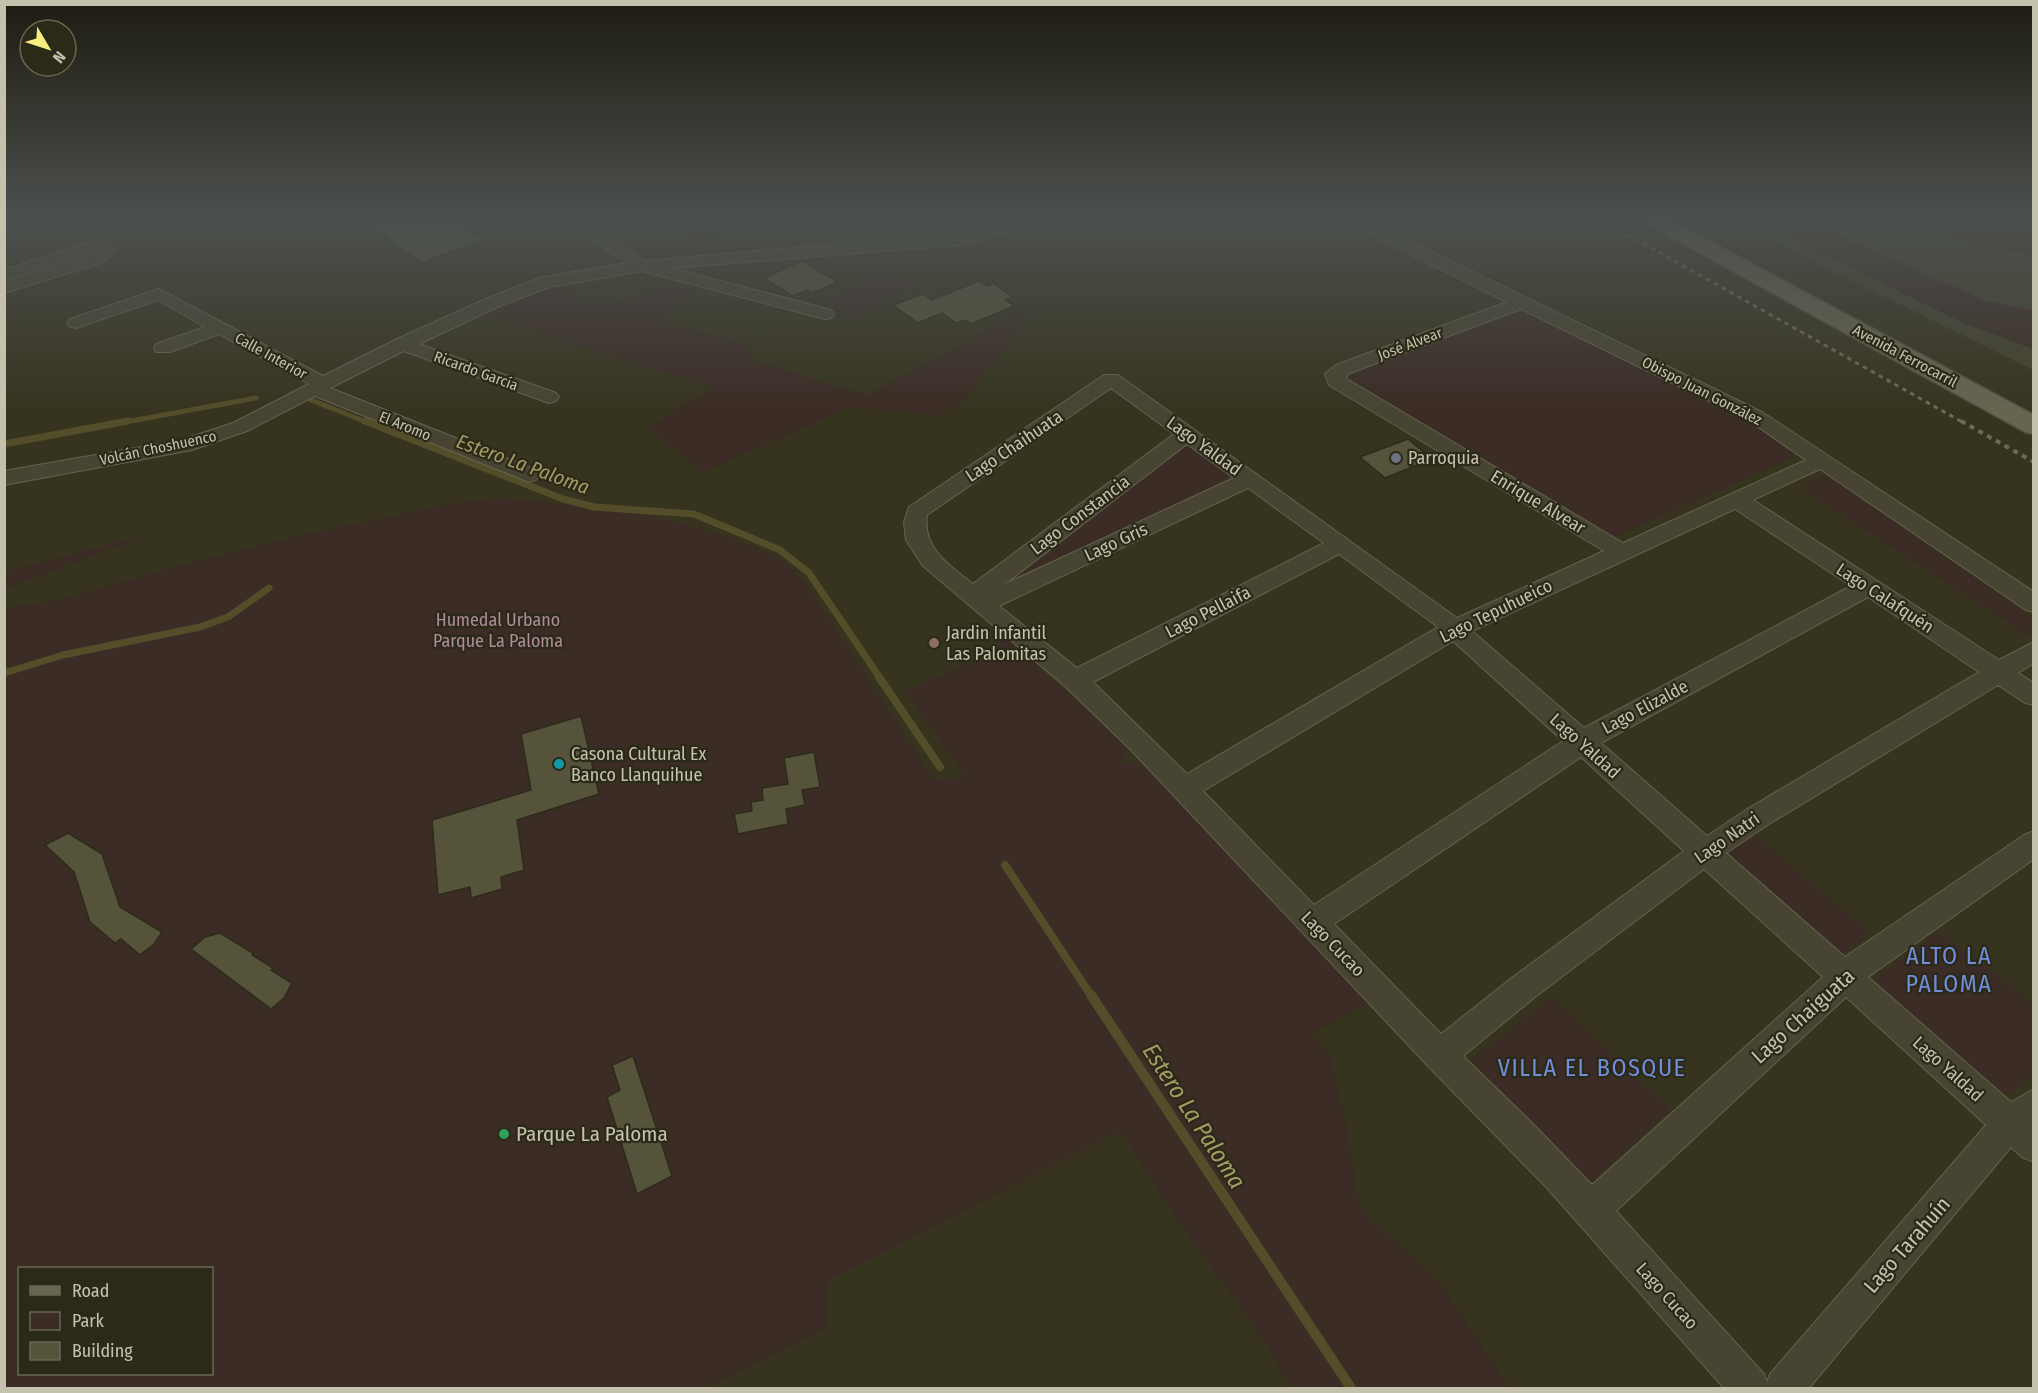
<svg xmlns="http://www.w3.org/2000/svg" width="2038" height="1393" viewBox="0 0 2038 1393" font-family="'Fira Sans Condensed',sans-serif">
  <rect width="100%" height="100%" fill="#36331f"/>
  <path fill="#43412d" d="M 1724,217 L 2033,217 L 2033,370 Z"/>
  <g fill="#3b2c25" fill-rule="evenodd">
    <path d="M 669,217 L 728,217 L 739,228 L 692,241 Z"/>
    <path d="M 1781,217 L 1798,217 L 1817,225 L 1986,301 L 2033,310 L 2033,349 L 1968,325 L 1765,227 L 1773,223 L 1782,222 Z"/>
    <path d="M 1914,217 L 2033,217 L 2033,256 L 1956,240 Z"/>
    <path d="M 885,270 L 914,285 L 852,318 L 823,302 Z"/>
    <path d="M 668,286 L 700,291 L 676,304 L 666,317 L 669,324 C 690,331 725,334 742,345 C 747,348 750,356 753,360 L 866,395 L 951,351 L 1022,306 L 1030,309 L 1018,332 L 962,402 L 939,415 L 920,415 L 898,410 L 848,408 L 703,472 L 648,428 L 713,388 L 484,315 L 530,294 L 563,287 C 570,292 578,301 586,304 C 603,310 651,293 668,286 Z"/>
    <path d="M 1515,309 L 1524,309 L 1748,421 L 1791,449 L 1793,454 L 1791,458 L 1612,538 L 1342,381 L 1344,374 Z"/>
    <path d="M 1185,444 L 1237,481 L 1006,588 L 1001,584 Z"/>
    <path d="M 1822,476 L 1833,479 L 2033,618 L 2033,639 L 1800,488 Z"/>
    <path d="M 500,498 C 580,506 661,511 737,541 C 753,547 773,553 787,564 C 794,569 800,578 805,584 L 935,780 L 966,777 L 905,691 L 967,664 L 1005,638 L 1124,743 L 1127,750 L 1124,758 L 1117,764 L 1152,761 L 1373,1001 L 1311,1033 L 1329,1054 L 1345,1118 L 1360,1209 L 1440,1282 L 1510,1388 L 1291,1388 C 1258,1327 1214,1273 1175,1216 C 1155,1188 1141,1158 1119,1131 L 829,1280 L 826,1328 L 706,1388 L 5,1388 L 5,608 L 51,602 L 186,564 L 298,536 L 460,502 ZM 20,1268 L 212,1268 L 212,1374 L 20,1374 Z"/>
    <path d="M 150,534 L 5,589 L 5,572 Z"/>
    <path d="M 1754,834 L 1871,934 L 1841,954 L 1725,852 Z"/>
    <path d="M 1939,931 L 2033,1004 L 2033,1075 L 2003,1098 L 1872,981 Z"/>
    <path d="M 1552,997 L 1671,1110 L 1589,1183 L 1471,1060 Z"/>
  </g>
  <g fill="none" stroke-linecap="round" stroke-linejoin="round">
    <g stroke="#534d2a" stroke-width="5">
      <path d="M 311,400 L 369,423"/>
      <path d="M 120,423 L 256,398"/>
    </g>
    <g stroke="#534d2a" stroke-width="7">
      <path d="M 365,421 L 563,499 L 594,507 L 694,514 L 780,550 L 809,573 L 880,678"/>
      <path d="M 4,444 L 128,421"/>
      <path d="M 4,673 L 63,655 L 200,627 L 228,617 L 269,588"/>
    </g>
    <g stroke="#534d2a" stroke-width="8">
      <path d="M 879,677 L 940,767"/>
      <path d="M 1005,865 L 1092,997"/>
    </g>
    <path stroke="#534d2a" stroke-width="10" d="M 1091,995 L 1351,1388"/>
  </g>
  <g fill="#56533b" stroke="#2d2b1a" stroke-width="1.5">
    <path d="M 360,217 L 424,217 L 434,224 L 452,218 L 483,240 L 421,263 Z"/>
    <path d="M 802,261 L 838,282 L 813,293 L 807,290 L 793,296 L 764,278 Z"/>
    <path d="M 979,281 L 987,286 L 993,283 L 1013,297 L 1005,300 L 1014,306 L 971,324 L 965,320 L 956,323 L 942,313 L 918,323 L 893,305 L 923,294 L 932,300 Z"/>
    <path d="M 1408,439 L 1432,459 L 1385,478 L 1360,457 Z"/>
    <path d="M 581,716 L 599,794 L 517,820 L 524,870 L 501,877 L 502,889 L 471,898 L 470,887 L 438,895 L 432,820 L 531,790 L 521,734 Z"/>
    <path d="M 814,752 L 820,787 L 802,790 L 805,805 L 786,809 L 788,824 L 738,834 L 734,814 L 752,811 L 751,802 L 763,800 L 762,788 L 788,784 L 784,758 Z"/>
    <path d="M 68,833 L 102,854 L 120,907 L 162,932 L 154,944 L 140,955 L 121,939 L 115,943 L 90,922 L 74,872 L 45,845 Z"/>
    <path d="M 220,933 L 253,953 L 252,955 L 273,968 L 271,970 L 292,983 L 284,998 L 271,1009 L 191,949 L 205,937 Z"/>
    <path d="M 633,1056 L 672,1176 L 637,1194 L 607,1097 L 620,1090 L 612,1065 Z"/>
  </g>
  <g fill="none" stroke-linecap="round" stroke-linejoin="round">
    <g stroke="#656350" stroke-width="2">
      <g id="minor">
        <path d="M 4,217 L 15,217 L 4,223 Z"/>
        <path d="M 559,217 L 578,217 L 645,261 L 851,243 L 823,217 L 841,217 L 870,242 L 958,235 L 1028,217 L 1056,217 L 1054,220 L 958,245 L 671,268 L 831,310 L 834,314 L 831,318 L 825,319 L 642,271 L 550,287 L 502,305 L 419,344 L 556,393 L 559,397 L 556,401 L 549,403 L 404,351 L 330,388 L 536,470 L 540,475 L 536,480 L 529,482 L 315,396 L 247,431 L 192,450 L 4,485 L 4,471 L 181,440 L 233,423 L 309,384 L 219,334 L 170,352 L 156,352 L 154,348 L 156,344 L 205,327 L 158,300 L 76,328 L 70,327 L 67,323 L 70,319 L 159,289 L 323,376 L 395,340 L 490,297 L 540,278 L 627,263 Z"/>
        <path d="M 1339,217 L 1360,217 L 1762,412 L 2034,592 L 2034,612 L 2026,610 L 1820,469 L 1753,500 L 1999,660 L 2034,642 L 2034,663 L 2018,673 L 2034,683 L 2034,705 L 2025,703 L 1998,685 L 1769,824 L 1726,853 L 1845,957 L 2024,835 L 2034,831 L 2034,859 L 1868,977 L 2011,1102 L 2034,1089 L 2034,1162 L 2022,1157 L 2011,1147 L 1809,1388 L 1724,1388 L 1547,1188 L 1428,1066 L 1131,750 L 1066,687 L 923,566 L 906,540 L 904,522 L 909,507 L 1104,375 L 1118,375 L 1457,618 L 1604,551 L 1329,385 L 1325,374 L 1336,365 L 1507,302 L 1341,220 ZM 1521,309 L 1748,420 L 1806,460 L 1623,543 L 1345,378 L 1350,373 ZM 1111,388 L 1174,434 L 973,584 C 950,566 922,548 927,515 ZM 1187,444 L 1234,478 L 1005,584 ZM 1248,488 L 1324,543 L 1077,668 L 999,606 ZM 1735,509 L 1851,586 L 1584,728 L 1472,631 ZM 1339,554 L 1438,627 L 1187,774 L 1093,682 ZM 1868,597 L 1979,672 L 1749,808 L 1707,836 L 1601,743 ZM 1453,641 L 1563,741 L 1314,905 L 1203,791 ZM 1581,757 L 1684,851 L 1513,977 L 1441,1034 L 1334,924 ZM 1704,869 L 1823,977 L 1592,1185 L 1532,1123 L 1463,1056 L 1535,997 ZM 1846,997 L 1986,1125 L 1770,1374 L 1767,1382 L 1764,1374 L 1616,1211 Z"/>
        <path d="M 102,242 L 108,243 L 115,251 L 104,262 L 4,293 L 4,282 L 94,253 L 4,281 L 4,270 L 82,244 Z"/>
      </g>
    </g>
    <g stroke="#504e3c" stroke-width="3">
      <path id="primary" d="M 1639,217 L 1665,217 L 2034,415 L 2034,434 L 2025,432 L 1642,221 Z"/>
    </g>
    <use href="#minor" fill="#474432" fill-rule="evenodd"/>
    <use href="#primary" fill="#676450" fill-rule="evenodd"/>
    <path stroke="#6e6b54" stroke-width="3" stroke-dasharray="4.5 4.5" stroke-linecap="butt" d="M 1596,217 L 1964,423"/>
    <path stroke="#6e6b54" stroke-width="4" stroke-dasharray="5 5" stroke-linecap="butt" d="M 1961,421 L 2034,462"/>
  </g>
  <linearGradient id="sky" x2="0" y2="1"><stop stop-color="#1e1c11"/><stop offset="0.53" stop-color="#4c504d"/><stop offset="1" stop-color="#4c504d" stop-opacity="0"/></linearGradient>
  <rect width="2038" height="412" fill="url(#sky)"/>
  <circle fill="#6b7280" stroke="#2b2918" stroke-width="2" cx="1396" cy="458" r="6"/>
  <circle fill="#8d6e63" stroke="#2b2918" stroke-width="2" cx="934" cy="643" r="6"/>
  <circle fill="#0f9aa8" stroke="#2b2918" stroke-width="2" cx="559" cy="764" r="6"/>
  <circle fill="#2e9e5b" stroke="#2b2918" stroke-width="2" cx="504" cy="1134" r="6"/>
  <g text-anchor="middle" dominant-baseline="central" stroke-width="4.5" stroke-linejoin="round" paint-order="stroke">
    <g font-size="15" fill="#c4c2ac" stroke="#2b2918">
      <text transform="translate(1410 344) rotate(-21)">José Alvear</text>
      <text transform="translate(271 356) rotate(29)">Calle Interior</text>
      <text transform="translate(1905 356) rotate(28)">Avenida Ferrocarril</text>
      <text transform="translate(476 371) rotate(20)">Ricardo García</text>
      <text transform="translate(1702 391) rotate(27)">Obispo Juan González</text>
      <text transform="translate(405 426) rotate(22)">El Aromo</text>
      <text transform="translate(158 448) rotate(-12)">Volcán Choshuenco</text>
    </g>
    <g font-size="18" fill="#c4c2ac" stroke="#2b2918">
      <text transform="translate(1014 446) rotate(-34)">Lago Chaihuata</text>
      <text transform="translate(1204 446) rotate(36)">Lago Yaldad</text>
      <text transform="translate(1538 502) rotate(31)">Enrique Alvear</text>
      <text transform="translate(1080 515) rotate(-37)">Lago Constancia</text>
      <text transform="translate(1116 542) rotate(-25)">Lago Gris</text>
      <text transform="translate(1885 598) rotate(33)">Lago Calafquén</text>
      <text transform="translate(1496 611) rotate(-26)">Lago Tepuhueico</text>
      <text transform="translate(1208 612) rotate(-27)">Lago Pellaifa</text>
      <text transform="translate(1645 707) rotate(-28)">Lago Elizalde</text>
      <text transform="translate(1585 746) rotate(42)">Lago Yaldad</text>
      <text transform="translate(1727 838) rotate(-35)">Lago Natri</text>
      <text transform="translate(1333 944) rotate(46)">Lago Cucao</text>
      <text transform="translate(1948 1069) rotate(42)">Lago Yaldad</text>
      <text transform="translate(1667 1296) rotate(48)">Lago Cucao</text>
    </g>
    <g font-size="18" fill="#c4c2ac" stroke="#2b2918" text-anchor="start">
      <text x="1408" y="458">Parroquia</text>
      <text x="946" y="633">Jardin Infantil<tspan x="946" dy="21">Las Palomitas</tspan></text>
      <text x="571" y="754">Casona Cultural Ex<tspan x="571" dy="21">Banco Llanquihue</tspan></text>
    </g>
    <g font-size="18" fill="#af8b9c" stroke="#2b2918">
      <text x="498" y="620">Humedal Urbano<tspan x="498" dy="21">Parque La Paloma</tspan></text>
    </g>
    <g font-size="20" font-style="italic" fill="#a49b64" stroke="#2b2918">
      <text transform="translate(523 464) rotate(20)">Estero La Paloma</text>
    </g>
    <g font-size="21" fill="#c4c2ac" stroke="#2b2918">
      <text transform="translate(1803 1016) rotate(-42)">Lago Chaiguata</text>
      <text transform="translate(1907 1245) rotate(-49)">Lago Tarahuín</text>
    </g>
    <g font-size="21" fill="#c4c2ac" stroke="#2b2918" text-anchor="start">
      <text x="516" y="1134">Parque La Paloma</text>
    </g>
    <g font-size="24" letter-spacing="1.5" fill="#718dda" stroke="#2b2918">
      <text x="1949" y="956">ALTO LA<tspan x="1949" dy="28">PALOMA</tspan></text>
      <text x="1592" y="1068">VILLA EL BOSQUE</text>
    </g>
    <g font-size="24" font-style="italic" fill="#a49b64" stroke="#2b2918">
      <text transform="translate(1194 1116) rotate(57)">Estero La Paloma</text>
    </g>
  </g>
  <rect width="2038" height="1393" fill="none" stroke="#c4c2ac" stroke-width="12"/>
  <rect x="18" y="1267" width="195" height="108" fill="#2b2918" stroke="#686653" stroke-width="1.5"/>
  <rect x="30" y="1286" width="30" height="9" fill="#676450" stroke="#686653" stroke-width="1.5"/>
  <text x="72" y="1297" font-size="18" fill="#c4c2ac">Road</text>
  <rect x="30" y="1312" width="30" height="18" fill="#3b2c25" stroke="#686653" stroke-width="1.5"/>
  <text x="72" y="1327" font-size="18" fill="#c4c2ac">Park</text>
  <rect x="30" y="1342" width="30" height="18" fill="#56533b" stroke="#686653" stroke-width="1.5"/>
  <text x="72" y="1357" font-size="18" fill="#c4c2ac">Building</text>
  <g transform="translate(48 48) rotate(129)"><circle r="28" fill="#2b2918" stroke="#686653" stroke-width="1.5"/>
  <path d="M0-4.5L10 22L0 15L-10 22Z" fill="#f8ed7d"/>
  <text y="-9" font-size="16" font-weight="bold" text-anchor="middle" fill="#c4c2ac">N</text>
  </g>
</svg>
